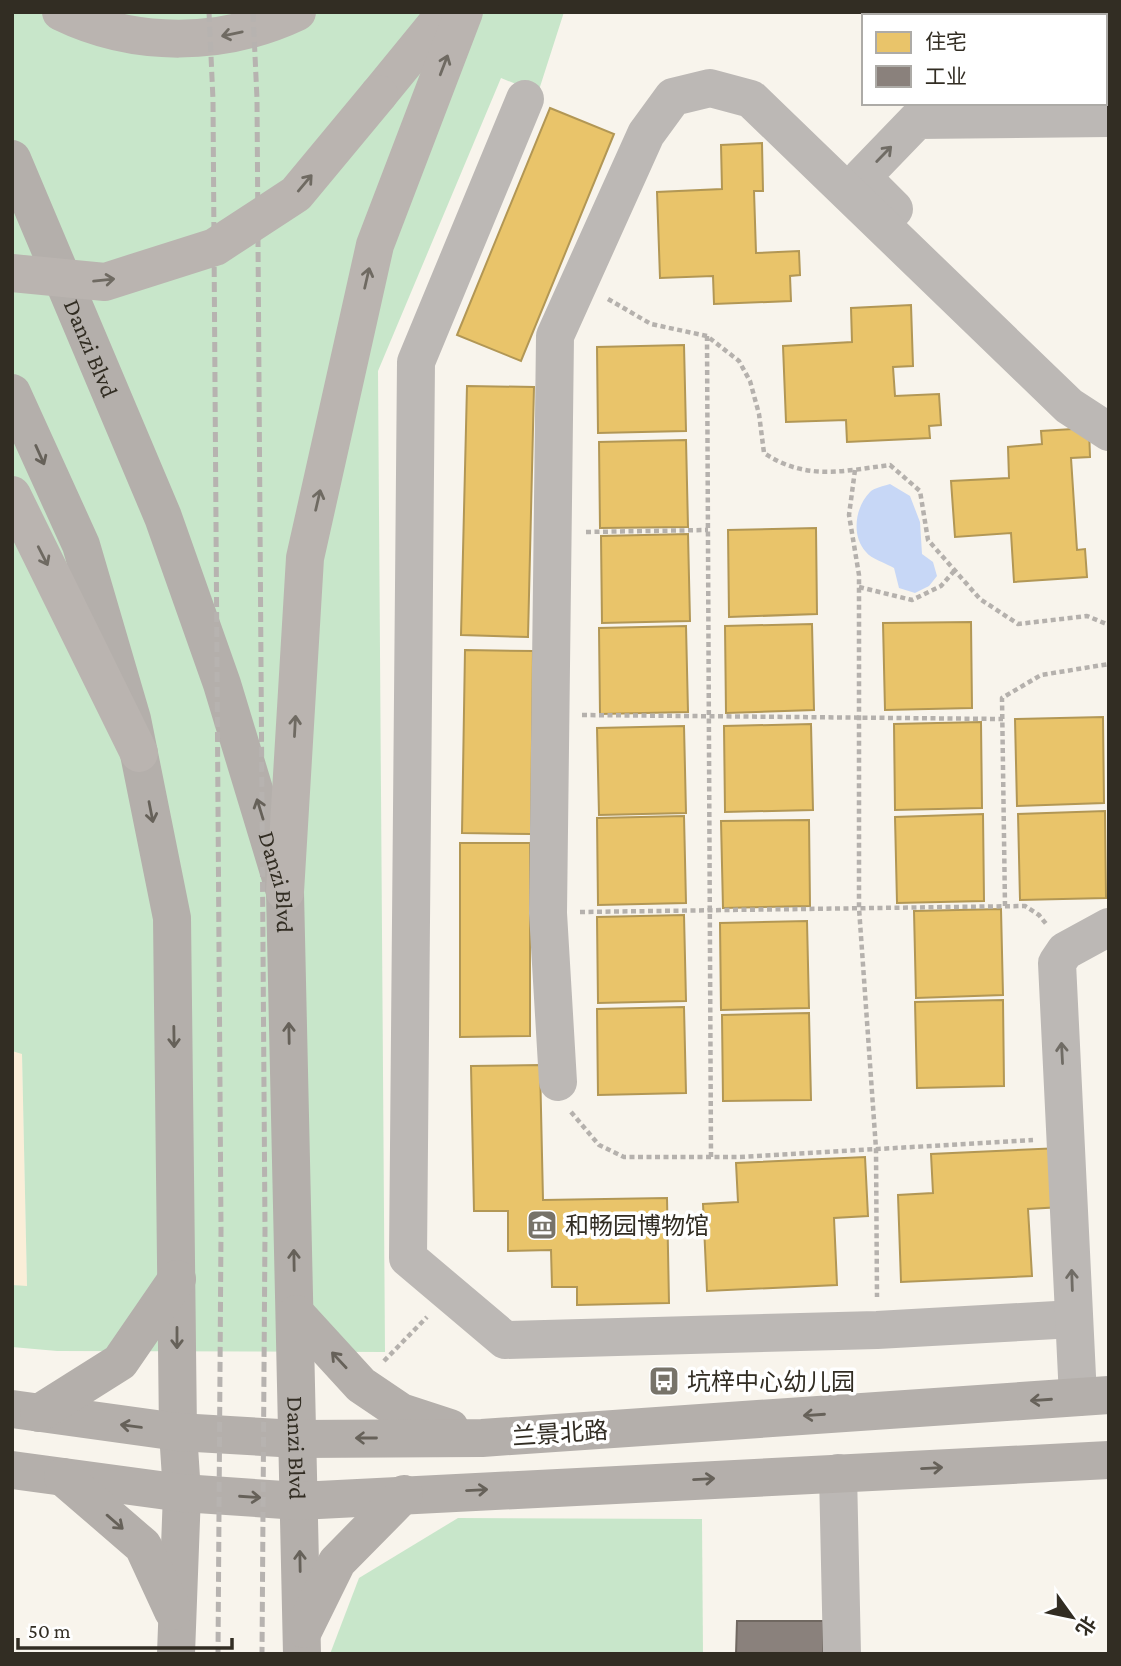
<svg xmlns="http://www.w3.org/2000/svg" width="1121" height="1666" viewBox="0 0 1121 1666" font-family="'Crimson Pro','Noto Sans SC',serif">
  <rect width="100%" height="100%" fill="#f8f4ec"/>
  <path fill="#faeed8" d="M 12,1051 L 22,1053 L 27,1287 L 12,1285 Z"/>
  <g fill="#c8e6ca">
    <path d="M 12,12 L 564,12 L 538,93 L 501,78 L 378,371 L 385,1352 L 57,1351 L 12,1347 L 12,1285 L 27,1286 L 22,1054 L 12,1051 Z"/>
    <path d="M 458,1518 L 702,1519 L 703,1654 L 330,1654 L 359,1578 Z"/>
  </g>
  <path fill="#c7d7f6" d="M 890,484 L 910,496 L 920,522 L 922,554 L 933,562 L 937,576 L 929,586 L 915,593 L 899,588 L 894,568 C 886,563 871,559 866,552 C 851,536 855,507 870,492 C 874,488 884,486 890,484 Z"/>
  <g fill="#e9c46a" stroke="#b29755" stroke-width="2">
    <path d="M 550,108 L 614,134 L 521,361 L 457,335 Z"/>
    <path d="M 762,143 L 763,191 L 754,191 L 756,253 L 799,251 L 800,275 L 790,276 L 791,301 L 714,304 L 713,276 L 660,278 L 657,192 L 722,189 L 721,145 Z"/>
    <path d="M 911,305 L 913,366 L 893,367 L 895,396 L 939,394 L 941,425 L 929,426 L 930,438 L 847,442 L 846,420 L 786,422 L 783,346 L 852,342 L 851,308 Z"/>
    <path d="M 684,345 L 686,431 L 598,433 L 597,347 Z"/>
    <path d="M 467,386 L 534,387 L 528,637 L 461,635 Z"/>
    <path d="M 1089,428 L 1090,457 L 1071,458 L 1077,550 L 1085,549 L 1087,577 L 1014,582 L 1011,533 L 955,537 L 951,481 L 1009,478 L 1008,447 L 1042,444 L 1041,431 Z"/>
    <path d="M 686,440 L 688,527 L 600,528 L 599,442 Z"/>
    <path d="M 816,528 L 817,614 L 729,617 L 728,530 Z"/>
    <path d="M 688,534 L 690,621 L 602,623 L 601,536 Z"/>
    <path d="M 971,622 L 972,708 L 885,710 L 883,623 Z"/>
    <path d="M 812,624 L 814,710 L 726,713 L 725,626 Z"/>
    <path d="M 686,626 L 688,712 L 600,714 L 599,628 Z"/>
    <path d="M 465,650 L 533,651 L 531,834 L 462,833 Z"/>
    <path d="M 1103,717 L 1104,803 L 1017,806 L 1015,719 Z"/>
    <path d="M 981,722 L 982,808 L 895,810 L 894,724 Z"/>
    <path d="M 811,724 L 813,810 L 725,812 L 724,726 Z"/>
    <path d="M 684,726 L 686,813 L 599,815 L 597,728 Z"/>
    <path d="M 1105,811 L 1106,898 L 1020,900 L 1018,814 Z"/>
    <path d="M 983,814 L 984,901 L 897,903 L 895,817 Z"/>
    <path d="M 684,816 L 686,903 L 598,905 L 597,818 Z"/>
    <path d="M 809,820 L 810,906 L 723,908 L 721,821 Z"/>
    <path d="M 460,843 L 530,843 L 530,1036 L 460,1037 Z"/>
    <path d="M 1001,909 L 1003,995 L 916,998 L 914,911 Z"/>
    <path d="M 684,915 L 686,1001 L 598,1003 L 597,917 Z"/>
    <path d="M 807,921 L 809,1008 L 721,1010 L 720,923 Z"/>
    <path d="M 1003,1000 L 1004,1086 L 917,1088 L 915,1002 Z"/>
    <path d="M 684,1007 L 686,1093 L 598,1095 L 597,1009 Z"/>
    <path d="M 809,1013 L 811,1100 L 723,1101 L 722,1015 Z"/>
    <path d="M 540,1065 L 543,1200 L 667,1198 L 669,1303 L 577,1305 L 577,1287 L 552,1287 L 551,1250 L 508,1251 L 508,1211 L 474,1211 L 471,1066 Z"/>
    <path d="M 1060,1148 L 1062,1207 L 1028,1209 L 1032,1276 L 901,1282 L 898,1195 L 933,1193 L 931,1154 Z"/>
    <path d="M 865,1157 L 868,1216 L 834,1218 L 837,1285 L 707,1291 L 703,1204 L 738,1202 L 736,1163 Z"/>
  </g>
  <path fill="#8a817c" stroke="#706861" stroke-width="2" d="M 737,1621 L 823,1621 L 823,1654 L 736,1654 Z"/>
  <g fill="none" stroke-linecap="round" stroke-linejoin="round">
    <g stroke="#b5b1ad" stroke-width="4.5" stroke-dasharray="5 3.5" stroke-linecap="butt">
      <path d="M 608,299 L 651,324 L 707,336 L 739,361 L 750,381 L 759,414 L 764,453 C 806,481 843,471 890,465 L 920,491 L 928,540 L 980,599 L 1018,624 L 1087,616 L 1109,625"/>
      <path d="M 707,336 L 711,1158"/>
      <path d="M 855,470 L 849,515 L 859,575 L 859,908 L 876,1149 L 877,1297"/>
      <path d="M 586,532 L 708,530"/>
      <path d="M 859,587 L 912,600 L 941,586 L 955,570"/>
      <path d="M 582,715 L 1003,719"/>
      <path d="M 1005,906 L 1002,698 L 1041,675 L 1109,664"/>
      <path d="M 580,912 L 1025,906 L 1039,915 L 1047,925"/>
      <path d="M 571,1112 L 599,1145 L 624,1157 L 740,1157 L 1033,1140"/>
      <path d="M 384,1361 L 427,1317"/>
    </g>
    <g stroke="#bcb8b5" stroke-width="38">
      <path d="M 525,99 L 416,362 L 408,1258 L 505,1340 L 877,1330 L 1074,1319"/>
      <path d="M 894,209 L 862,177 L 917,120 L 1109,118"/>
      <path d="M 558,1082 L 548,913 L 555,336 L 646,134 L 673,97 L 710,88 L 751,99 L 1069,406 L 1109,432"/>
      <path d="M 1078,1397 L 1057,963 L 1065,951 L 1109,927"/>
      <path d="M 838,1473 L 842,1654"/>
    </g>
    <g stroke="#b4afab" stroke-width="38">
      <path id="s1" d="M 12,159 L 163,517 L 222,684 L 285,892 L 302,1654"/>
      <path d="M 12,393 L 81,545 L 132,719 L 172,918 L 178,1432 L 182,1493 L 176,1654"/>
      <path d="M 296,1314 L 361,1385 L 401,1412 L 450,1428"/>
      <path d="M 12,1409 L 178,1432 L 297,1439 L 482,1438 L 1109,1395"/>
      <path d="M 39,1413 L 120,1362 L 177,1279"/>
      <path d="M 12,1470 L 182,1493 L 299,1501 L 1109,1460"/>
      <path d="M 63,1477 L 143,1546 L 173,1611"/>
      <path d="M 304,1629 L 337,1562 L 404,1494"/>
    </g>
    <g stroke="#bab4b0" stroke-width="38">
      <path d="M 61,12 C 135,48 223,47 297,12"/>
      <path d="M 379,94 L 446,12"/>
      <path d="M 12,495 L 139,753"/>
      <path d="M 285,892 L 305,558 L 375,245 L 464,12"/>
    </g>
    <g stroke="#b7b3b0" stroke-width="5" stroke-dasharray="10 5" stroke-linecap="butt">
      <path d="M 209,12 L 213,100 L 221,1230 L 218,1654"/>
      <path d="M 253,12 L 257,99 L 265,1230 L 262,1654"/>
    </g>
    <path stroke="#bab4b0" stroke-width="38" d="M 12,273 L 105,282 L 215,247 L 296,194 L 379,94"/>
  </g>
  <defs><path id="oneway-shaft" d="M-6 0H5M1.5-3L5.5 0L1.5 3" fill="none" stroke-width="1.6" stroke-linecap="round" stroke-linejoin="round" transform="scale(1.75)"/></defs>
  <g stroke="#6f6a62">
    <use href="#oneway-shaft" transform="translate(232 34) rotate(168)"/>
    <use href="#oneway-shaft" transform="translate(444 65) rotate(-69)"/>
    <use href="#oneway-shaft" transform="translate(305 183) rotate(-50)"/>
    <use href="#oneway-shaft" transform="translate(367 278) rotate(-77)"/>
    <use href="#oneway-shaft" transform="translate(104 280) rotate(-6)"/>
    <use href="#oneway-shaft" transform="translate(318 500) rotate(-77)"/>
    <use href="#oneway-shaft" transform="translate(43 556) rotate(63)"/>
    <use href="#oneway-shaft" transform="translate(295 726) rotate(-87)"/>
  </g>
  <g stroke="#706c65">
    <use href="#oneway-shaft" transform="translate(884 154) rotate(-46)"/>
    <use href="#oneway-shaft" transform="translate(1062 1053) rotate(-93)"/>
    <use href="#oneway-shaft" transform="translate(1072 1280) rotate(-92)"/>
  </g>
  <g stroke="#666159">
    <use href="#oneway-shaft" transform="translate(40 455) rotate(66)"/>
    <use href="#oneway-shaft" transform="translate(260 809) rotate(-107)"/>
    <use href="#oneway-shaft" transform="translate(151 812) rotate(79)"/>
    <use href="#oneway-shaft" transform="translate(289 1033) rotate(-91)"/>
    <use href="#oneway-shaft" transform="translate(174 1037) rotate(89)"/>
    <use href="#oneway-shaft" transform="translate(294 1260) rotate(-91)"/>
    <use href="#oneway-shaft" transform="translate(177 1338) rotate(90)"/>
    <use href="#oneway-shaft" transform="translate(339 1360) rotate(-133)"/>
    <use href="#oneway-shaft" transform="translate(1041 1400) rotate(176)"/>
    <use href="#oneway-shaft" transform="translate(814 1415) rotate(176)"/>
    <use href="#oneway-shaft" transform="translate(131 1426) rotate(-172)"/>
    <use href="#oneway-shaft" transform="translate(366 1438) rotate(180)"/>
    <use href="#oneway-shaft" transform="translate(932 1468) rotate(-3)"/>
    <use href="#oneway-shaft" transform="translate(704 1479) rotate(-3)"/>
    <use href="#oneway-shaft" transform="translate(477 1490) rotate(-3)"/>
    <use href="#oneway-shaft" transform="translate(250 1497) rotate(4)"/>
    <use href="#oneway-shaft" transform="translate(115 1522) rotate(41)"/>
    <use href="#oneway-shaft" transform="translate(300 1561) rotate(-91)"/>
  </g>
  <defs>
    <g id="museum-square" transform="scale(1.575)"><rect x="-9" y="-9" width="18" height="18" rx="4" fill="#777369" stroke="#fff"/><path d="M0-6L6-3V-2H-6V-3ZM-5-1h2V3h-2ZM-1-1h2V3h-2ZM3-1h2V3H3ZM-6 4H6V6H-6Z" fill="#fff"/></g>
    <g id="bus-square" transform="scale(1.575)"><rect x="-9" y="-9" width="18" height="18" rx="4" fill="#777369" stroke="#fff"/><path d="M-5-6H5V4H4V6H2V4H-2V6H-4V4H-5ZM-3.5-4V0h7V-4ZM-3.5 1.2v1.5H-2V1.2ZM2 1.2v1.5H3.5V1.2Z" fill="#fff"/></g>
  </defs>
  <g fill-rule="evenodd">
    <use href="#museum-square" x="542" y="1225"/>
    <use href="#bus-square" x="664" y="1381"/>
  </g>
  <g text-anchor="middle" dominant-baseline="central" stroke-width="7" stroke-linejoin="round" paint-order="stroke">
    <g font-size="24" fill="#322d23" stroke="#fff">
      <text stroke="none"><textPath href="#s1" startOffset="205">Danzi Blvd</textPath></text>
      <text stroke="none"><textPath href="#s1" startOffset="772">Danzi Blvd</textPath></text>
      <text transform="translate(560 1433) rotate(-4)">兰景北路</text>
      <text stroke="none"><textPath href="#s1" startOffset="1339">Danzi Blvd</textPath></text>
    </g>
    <g font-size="24" fill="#322d23" stroke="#fff" text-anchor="start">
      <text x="565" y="1225">和畅园博物馆</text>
      <text x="687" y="1381">坑梓中心幼儿园</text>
    </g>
  </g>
  <rect width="1121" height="1666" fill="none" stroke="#322d23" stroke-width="28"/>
  <rect x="862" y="14" width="245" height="91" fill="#ffffff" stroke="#adaba7" stroke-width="2"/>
  <rect x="876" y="32" width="35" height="21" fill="#e9c46a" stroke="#adaba7" stroke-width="2"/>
  <text x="925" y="49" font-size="21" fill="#322d23">住宅</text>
  <rect x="876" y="66" width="35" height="21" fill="#8a817c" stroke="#adaba7" stroke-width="2"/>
  <text x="925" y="84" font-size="21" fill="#322d23">工业</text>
  <g transform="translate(1072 1617) rotate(123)" stroke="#ffffff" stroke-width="5" paint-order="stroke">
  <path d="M0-5L12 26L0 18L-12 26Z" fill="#322d23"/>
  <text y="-10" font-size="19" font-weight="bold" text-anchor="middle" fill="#322d23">北</text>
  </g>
  <path d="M18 1638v10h214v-10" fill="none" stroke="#322d23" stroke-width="3.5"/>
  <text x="28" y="1638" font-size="21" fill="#322d23" stroke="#ffffff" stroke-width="5" paint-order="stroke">50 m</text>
</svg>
